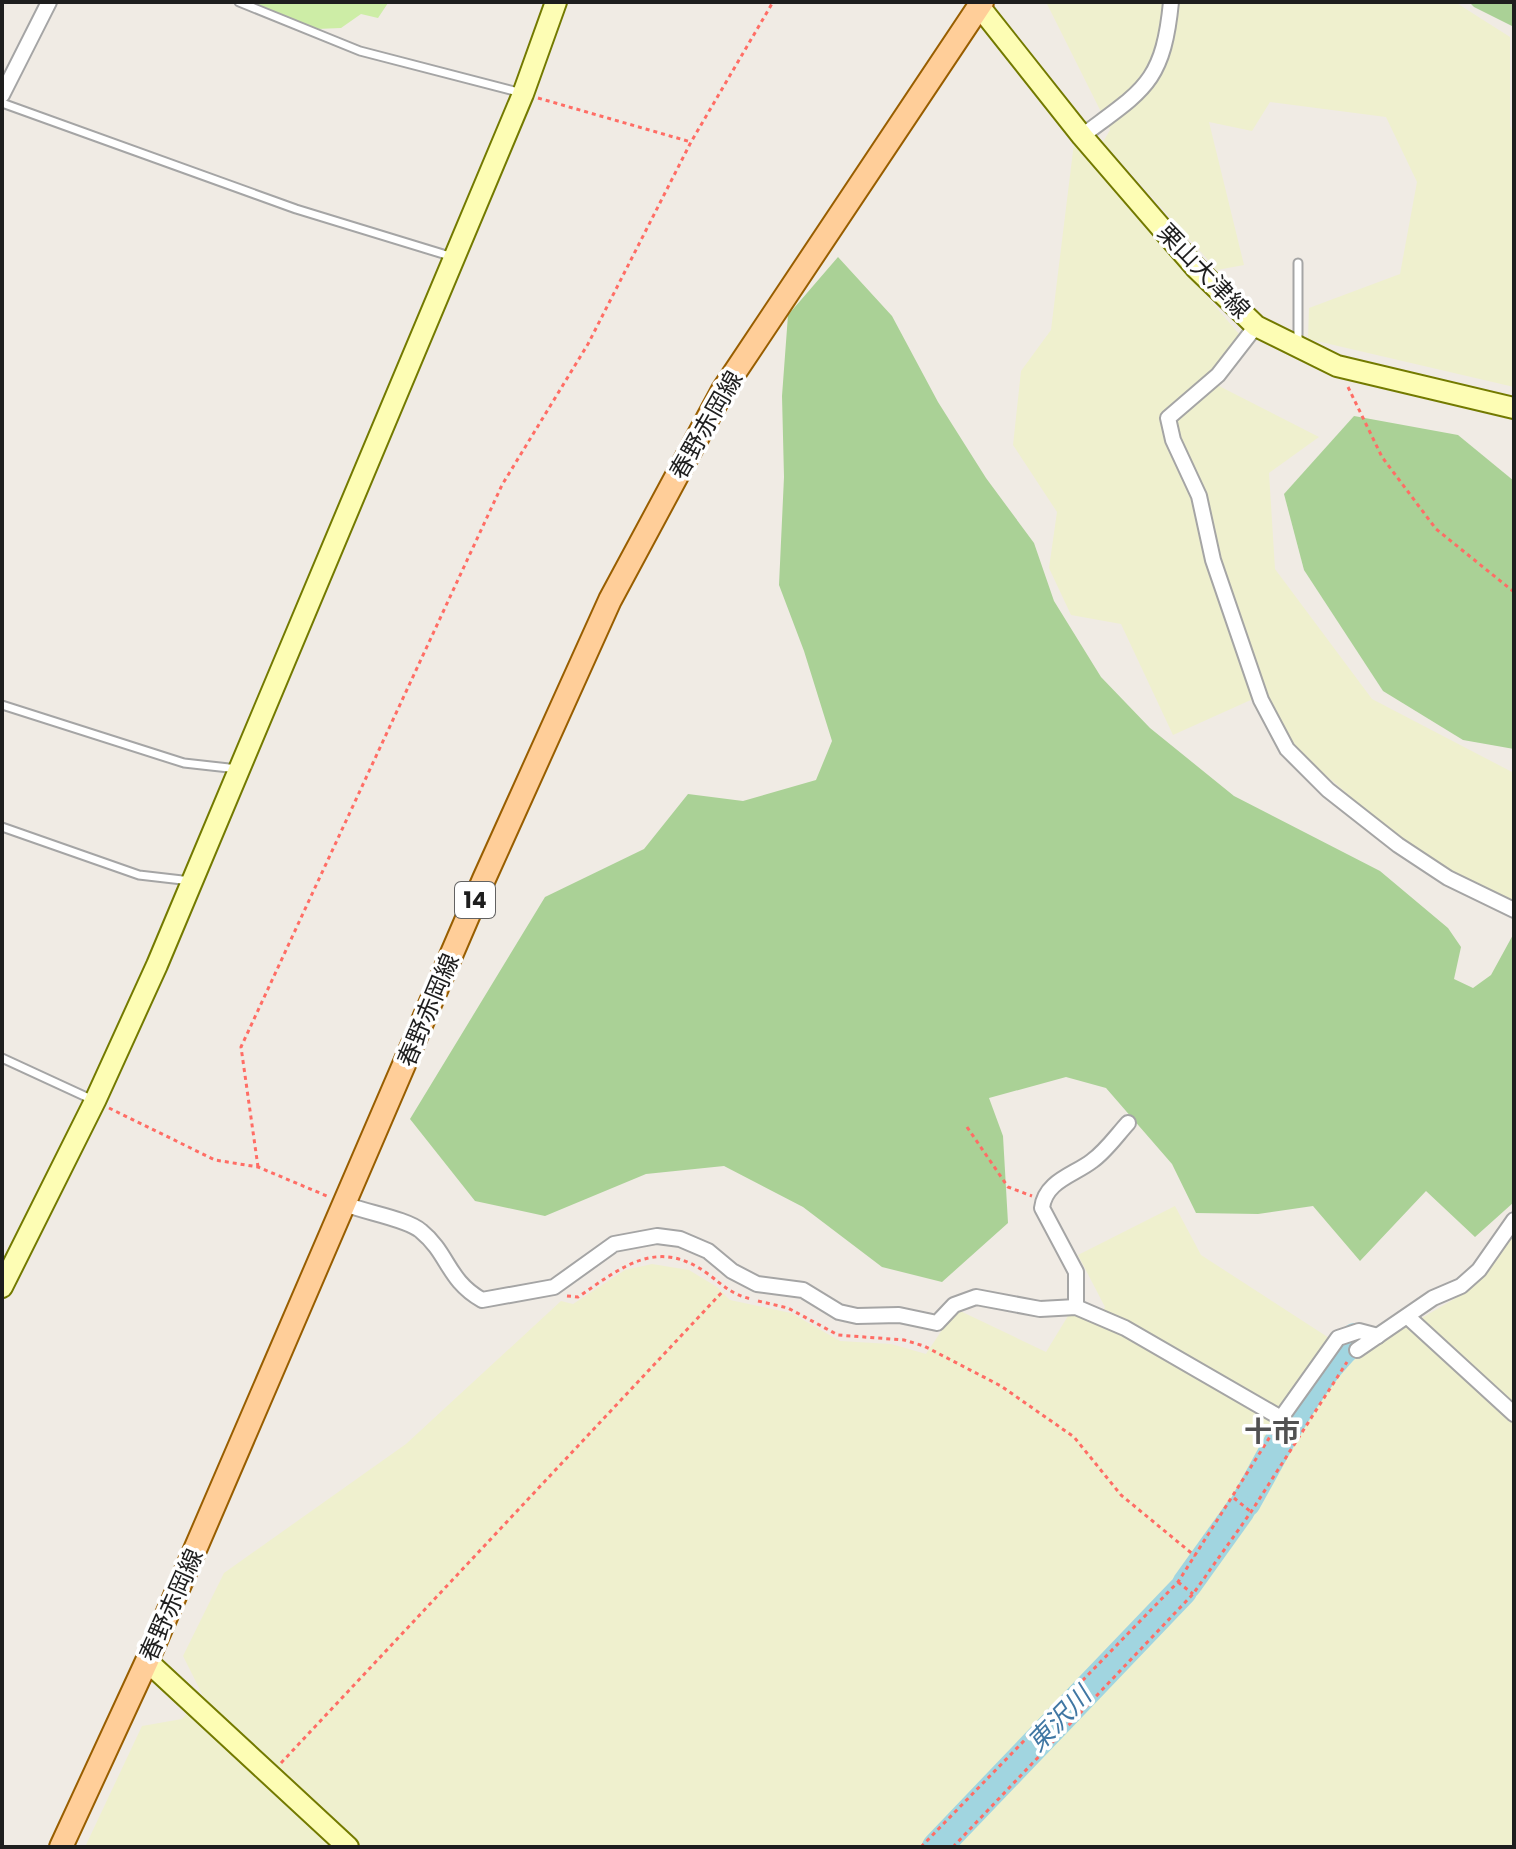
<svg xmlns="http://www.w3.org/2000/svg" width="1516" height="1849" viewBox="0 0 1516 1849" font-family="Poppins,'Noto Sans JP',sans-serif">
  <rect width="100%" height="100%" fill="#f0ebe4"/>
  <g fill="#eff0ce">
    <path d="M 1046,2 L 1455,2 L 1510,37 L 1510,126 L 1514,135 L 1514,387 L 1308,339 L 1309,308 L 1400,274 L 1417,182 L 1386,117 L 1270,102 L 1252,131 L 1209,122 L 1244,265 L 1217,270 L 1103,142 L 1110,130 Z"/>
    <path d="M 1074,143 L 1240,335 L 1208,375 L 1219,386 L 1319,437 L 1269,473 L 1275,569 L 1372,699 L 1514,773 L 1514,904 L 1429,864 L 1287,742 L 1264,694 L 1173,735 L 1121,624 L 1071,615 L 1049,568 L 1057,512 L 1013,445 L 1021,371 L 1051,330 Z"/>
    <path d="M 1175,1206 L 1201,1255 L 1357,1356 L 1466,1292 L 1514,1228 L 1514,1847 L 85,1847 L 142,1726 L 182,1719 L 203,1696 L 183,1656 L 224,1573 L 406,1444 L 561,1301 L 573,1304 L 625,1270 L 652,1264 L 689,1270 L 717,1287 L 730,1300 L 791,1313 L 840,1341 L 891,1344 L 926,1354 L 956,1309 L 1046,1352 L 1071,1311 L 1096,1324 L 1105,1307 L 1078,1255 Z"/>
  </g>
  <path fill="#cdeda6" d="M 252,2 L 385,2 L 388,3 L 378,18 L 361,14 L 341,28 L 317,29 Z"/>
  <g fill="#aad196">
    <path d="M 1469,2 L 1514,2 L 1514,27 L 1474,7 Z"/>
    <path d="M 838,257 L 892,316 L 938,402 L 986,478 L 1034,543 L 1054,601 L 1101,677 L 1150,728 L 1234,796 L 1380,871 L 1448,928 L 1461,947 L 1454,979 L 1473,988 L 1491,975 L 1514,933 L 1514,1202 L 1475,1237 L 1426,1191 L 1360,1261 L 1313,1206 L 1258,1214 L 1196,1213 L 1172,1164 L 1106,1088 L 1066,1077 L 989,1098 L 1003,1136 L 1008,1223 L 942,1282 L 882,1267 L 803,1207 L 724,1166 L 646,1174 L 545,1216 L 475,1201 L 410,1119 L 545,897 L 644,849 L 688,794 L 743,801 L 816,780 L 832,741 L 804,651 L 779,585 L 784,477 L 782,396 L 788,315 Z"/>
    <path d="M 1354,416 L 1458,435 L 1514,481 L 1514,749 L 1463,740 L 1383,691 L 1304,570 L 1284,494 Z"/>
  </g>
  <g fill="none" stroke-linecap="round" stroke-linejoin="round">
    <g stroke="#a1d5e0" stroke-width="30">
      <path d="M 1246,1502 C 1278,1446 1307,1381 1355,1338"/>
      <path d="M 1187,1584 L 1240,1510"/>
      <path d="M 937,1847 L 1182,1591"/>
    </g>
    <g stroke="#a5a5a5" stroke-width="11">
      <g id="lane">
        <path d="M 239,2 L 360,51 L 522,93"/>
        <path d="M 2,103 L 296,209 L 453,257"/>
        <path d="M 1298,263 L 1298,342"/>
        <path d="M 2,705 L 184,763 L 238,769"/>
        <path d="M 2,827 L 139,875 L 191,881"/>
        <path d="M 2,1058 L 93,1100"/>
      </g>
    </g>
    <g stroke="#a5a5a5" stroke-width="18">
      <g id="street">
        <path d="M 2,95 L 49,2"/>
        <path d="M 1082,136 C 1143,90 1163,84 1171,2"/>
        <path d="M 1256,326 L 1218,375 L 1168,418 L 1173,440 L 1199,496 L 1213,560 L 1261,700 L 1287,749 L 1328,790 L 1398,845 L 1448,878 L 1514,910"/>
        <path d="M 345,1204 C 364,1212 408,1219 421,1231 C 449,1254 447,1280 482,1300 L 554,1287 L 614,1244 L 657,1236 L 680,1239 L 708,1251 L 732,1271 L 757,1284 L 803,1290 L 839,1312 L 857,1316 L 899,1315 L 937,1323 L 954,1305 L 976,1297 L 1040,1309 L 1076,1307 L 1125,1328 L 1281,1418 L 1338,1338 L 1359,1331 L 1378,1336"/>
        <path d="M 1076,1307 L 1076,1272 L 1042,1208 C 1045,1181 1074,1175 1092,1161 C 1106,1151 1117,1135 1128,1123"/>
        <path d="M 1408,1317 L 1514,1414"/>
        <path d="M 1357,1350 L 1433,1298 L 1461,1286 L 1479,1270 L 1514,1220"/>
      </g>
    </g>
    <g stroke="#737a00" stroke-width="24">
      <g id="secondary">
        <path d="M 979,6 L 1082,136 L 1195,267 L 1256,326 L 1337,366 L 1514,408"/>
        <path d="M 2,1287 L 95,1101 L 157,965 L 523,94 L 556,2"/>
        <path d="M 147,1661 L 348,1847"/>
      </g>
    </g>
    <g stroke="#985e00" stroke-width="26">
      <path id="primary" d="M 61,1847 L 147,1661 L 484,879 L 610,600 L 723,390 L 982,2"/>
    </g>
    <g stroke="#ff6d65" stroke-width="3" stroke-dasharray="4 4" stroke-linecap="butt">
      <path d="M 538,98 L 691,142"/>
      <path d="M 1348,387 L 1382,457 L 1436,529 L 1514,592"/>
      <path d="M 109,1108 L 215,1160 L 258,1167 L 327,1196"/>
      <path d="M 967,1127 L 1008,1187 L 1032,1196"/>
      <path d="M 258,1167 L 241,1047 L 502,485 L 588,344 L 691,142 L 773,2"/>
      <path d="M 567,1296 L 578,1297 C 621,1268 657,1236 708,1274 C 724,1286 731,1294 751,1299"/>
      <path d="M 758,1301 L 788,1308 L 838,1335 L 904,1340 L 924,1346 L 1001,1386 L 1074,1437 L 1121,1495 L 1195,1556"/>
      <path d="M 1234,1498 L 1250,1511"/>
      <path d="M 1178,1582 L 1193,1594"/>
      <path d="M 281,1763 L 724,1290"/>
      <path d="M 921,1847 L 1178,1582 L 1273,1432"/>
      <path d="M 953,1847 L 1193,1594 L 1251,1512 L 1347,1362"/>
    </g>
    <use href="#lane" stroke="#fff" stroke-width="7"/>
    <use href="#street" stroke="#fff" stroke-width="14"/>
    <use href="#secondary" stroke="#fdfdb4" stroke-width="20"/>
    <use href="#primary" stroke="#ffce99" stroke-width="22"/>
  </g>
  <g text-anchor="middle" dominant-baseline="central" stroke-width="7" stroke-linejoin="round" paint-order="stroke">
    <rect fill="#fff" stroke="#626262" stroke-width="2" x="455" y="882" width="40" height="36" rx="6"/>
    <g font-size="22" font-weight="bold" fill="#1e1e1e">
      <text x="475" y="900">14</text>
    </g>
    <g font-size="24" fill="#1e1e1e" stroke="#fff">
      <text transform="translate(1204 271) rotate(46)">栗山大津線</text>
      <text transform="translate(706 425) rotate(-60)">春野赤岡線</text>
      <text transform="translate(428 1010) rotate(-67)">春野赤岡線</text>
      <text transform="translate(171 1605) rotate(-66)">春野赤岡線</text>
    </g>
    <g font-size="26" font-style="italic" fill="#4077a3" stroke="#fff">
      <text transform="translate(1059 1719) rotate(-46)">東沢川</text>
    </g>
    <g font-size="28" font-weight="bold" fill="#515151" stroke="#fff">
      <text x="1272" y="1431">十市</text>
    </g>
  </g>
  <rect width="1516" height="1849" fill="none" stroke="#1e1e1e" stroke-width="8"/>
</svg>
